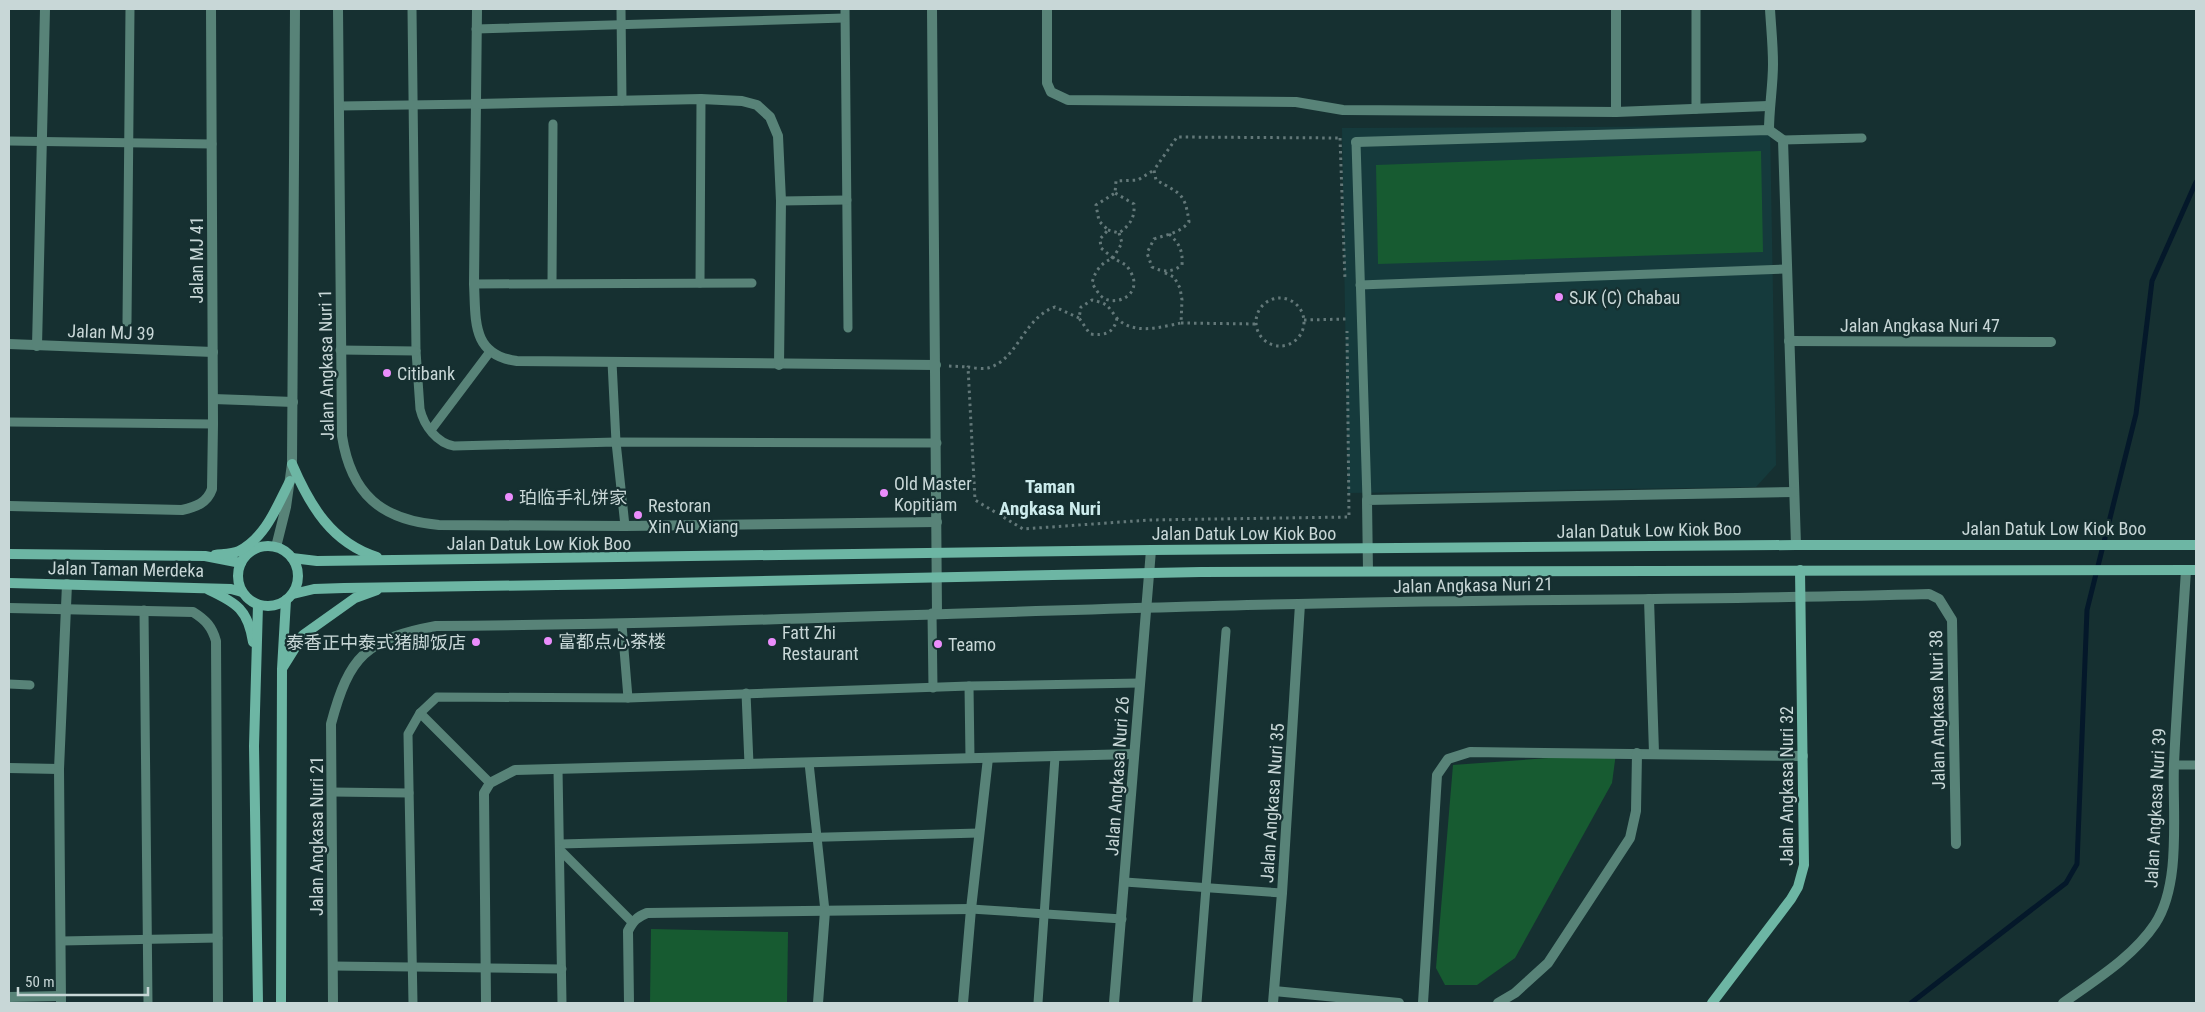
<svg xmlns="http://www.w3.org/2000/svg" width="2205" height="1012" viewBox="0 0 2205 1012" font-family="'Roboto Condensed','Noto Sans SC',sans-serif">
  <rect width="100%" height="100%" fill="#163031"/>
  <path fill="#153a3c" d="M 1770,126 L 1776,465 L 1756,487 L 1348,493 L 1342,128 Z"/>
  <g fill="#175b31">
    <path d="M 1761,151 L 1763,252 L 1378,264 L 1376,165 Z"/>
    <path d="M 1616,753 L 1612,783 L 1515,958 L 1477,985 L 1445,985 L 1436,968 L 1453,765 Z"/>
    <path d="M 651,929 L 788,932 L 787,1003 L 650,1003 Z"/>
  </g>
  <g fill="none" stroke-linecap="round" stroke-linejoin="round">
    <path stroke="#04182a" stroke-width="5" d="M 1911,1003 L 2066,883 L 2077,864 L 2087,610 L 2136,414 L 2152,281 L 2196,182"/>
    <g stroke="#637879" stroke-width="3" stroke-dasharray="2.5 4" stroke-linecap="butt">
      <path d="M 1340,138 L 1345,280"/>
      <path d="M 1108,230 L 1119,233 C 1130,225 1135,218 1134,204 L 1115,193"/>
      <path d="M 1119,233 L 1122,243 L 1113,258 L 1126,265 C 1130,270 1134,277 1134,283 C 1134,299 1112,306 1101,296 C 1098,293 1095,288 1092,283 C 1095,271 1101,263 1113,258 L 1101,248 L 1100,239 L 1108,230 L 1099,221 L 1096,205 L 1115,193 L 1116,181 L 1138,180 L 1154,170"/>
      <path d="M 1169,234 C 1179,243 1183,250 1182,265 C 1171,273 1163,272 1152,267 L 1147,253 L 1154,239 C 1168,234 1180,233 1189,222 C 1185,193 1181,194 1156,180 L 1154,170 L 1177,137 L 1340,138"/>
      <circle cx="1280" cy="322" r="24"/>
      <path d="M 1079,318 L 1055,307 C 1023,318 1018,360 988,368 C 982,369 974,368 968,367 L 975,500 L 1023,529 L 1149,520 L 1349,517 L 1347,331"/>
      <path d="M 1117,318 C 1114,333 1105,336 1090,334 L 1079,318 L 1081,307 L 1092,300 C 1108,304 1107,305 1116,317 C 1132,336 1161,327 1181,323 L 1182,300 L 1180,288 L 1174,277 L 1163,272"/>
      <path d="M 1304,320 L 1347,319"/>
      <path d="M 1181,323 L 1256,324"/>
      <path d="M 949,366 L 968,367"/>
    </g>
    <g stroke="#588378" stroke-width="9">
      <path d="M 412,9 L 416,351 L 420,409 C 424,426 437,443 454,446 L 616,442 L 937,443"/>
      <path d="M 621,9 L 622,101"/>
      <path d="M 845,9 L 848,328"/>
      <path d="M 476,29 L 844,18"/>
      <path d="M 340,106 L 476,104"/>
      <path d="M 1696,109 L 1696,9"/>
      <path d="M 1783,140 L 1862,138"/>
      <path d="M 9,141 L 212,144"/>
      <path d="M 1356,142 L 1367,500"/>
      <path d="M 781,201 L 847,200"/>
      <path d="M 552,283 L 553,124"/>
      <path d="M 700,283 L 701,99"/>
      <path d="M 474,284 L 752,283"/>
      <path d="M 1360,285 L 1786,269"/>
      <path d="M 127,322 L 130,9"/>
      <path d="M 340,350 L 416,351"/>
      <path d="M 612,362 L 616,442 L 625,526"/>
      <path d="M 9,422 L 213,424"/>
      <path d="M 431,430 L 489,353"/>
      <path d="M 144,610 L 148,1003"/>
      <path d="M 932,613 L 933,688"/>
      <path d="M 622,625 L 628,698"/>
      <path d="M 9,684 L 30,685"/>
      <path d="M 969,686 L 970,758"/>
      <path d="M 746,693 L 749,764"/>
      <path d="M 420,713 L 490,783"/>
      <path d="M 809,763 L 825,911"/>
      <path d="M 2174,765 L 2196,765"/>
      <path d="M 558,769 L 562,1003"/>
      <path d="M 332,792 L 409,793"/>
      <path d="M 560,844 L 979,833"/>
      <path d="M 560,850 L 632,922"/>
      <path d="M 1125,882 L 1282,893"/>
      <path d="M 971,909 L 1122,919"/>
      <path d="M 61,941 L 218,938"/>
      <path d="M 333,966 L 562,969"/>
      <path d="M 413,1003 L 408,734 L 420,713 L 437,697 L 628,698 L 969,686 L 1140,683"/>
      <path d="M 1038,1003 L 1055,757"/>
      <path d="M 1197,1003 L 1226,631"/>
    </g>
    <g stroke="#588378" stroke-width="10">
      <path d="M 338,9 L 342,436 C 351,494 381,520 439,525 L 625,526 L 937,522"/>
      <path d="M 477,9 L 474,284 C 476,320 471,355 517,361 L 936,365"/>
      <path d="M 932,9 L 937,613"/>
      <path d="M 1047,9 L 1047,83 L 1051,92 L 1068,100 L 1296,102 L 1343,110 L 1616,112 L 1768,106"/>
      <path d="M 476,104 L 701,99 L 742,101 L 757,105 L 770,117 L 778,136 L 781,201 L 779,365"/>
      <path d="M 1616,112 L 1616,9"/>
      <path d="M 1769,130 C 1769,108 1773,86 1773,64 C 1773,45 1771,27 1770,9"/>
      <path d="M 1356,142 L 1769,130 L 1783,140 L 1796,545"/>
      <path d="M 1789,341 L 2051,342"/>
      <path d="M 9,344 L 213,352"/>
      <path d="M 37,346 L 45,9"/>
      <path d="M 213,399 L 293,402"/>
      <path d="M 9,506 L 182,510 C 196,507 207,503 212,489 L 213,424 L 211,9"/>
      <path d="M 276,547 L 286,507 L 292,464 L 295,9"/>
      <path d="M 1368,571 L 1367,500 L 1794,492"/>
      <path d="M 1649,599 L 1654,753"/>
      <path d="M 9,608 L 193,612 C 206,620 212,627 216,641 L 218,1003"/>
      <path d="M 9,768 L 59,769"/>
      <path d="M 1274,991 L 1399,1003"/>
      <path d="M 9,997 L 61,996"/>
      <path d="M 61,1003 L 59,769 L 67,584"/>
      <path d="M 333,1003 L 331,724 C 349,656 366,639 436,626 C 723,624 1011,610 1298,604 C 1508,599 1719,600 1929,594 L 1939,599 L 1952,620 L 1956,844"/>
      <path d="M 486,1003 L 484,793 L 490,783 L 515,770 L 1134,754"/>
      <path d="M 629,1003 L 628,931 C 633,921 637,917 647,913 L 971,909"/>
      <path d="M 818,1003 L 825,911"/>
      <path d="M 963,1003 L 971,909 L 988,758"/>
      <path d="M 1114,1003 L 1151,550"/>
      <path d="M 1273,1003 L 1282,893 L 1300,604"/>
      <path d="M 1423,1003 L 1437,775 L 1448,759 L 1470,752 L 1803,756"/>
      <path d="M 1498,1003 L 1515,993 L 1548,963 L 1630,838 L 1636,811 L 1637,753"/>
      <path d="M 2063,1003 C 2095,980 2133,957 2155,924 C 2182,883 2172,811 2174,764 C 2177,699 2182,635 2186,570"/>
    </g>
    <g stroke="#6db6a4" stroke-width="10">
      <path d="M 292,464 C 310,506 332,543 377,557"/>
      <circle cx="268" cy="576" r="30"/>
      <path d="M 9,554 L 205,556 L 241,563"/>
      <path d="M 215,555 C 223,554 233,554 239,551 C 266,537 277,506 290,481"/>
      <path d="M 292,558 L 317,561 L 1151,550 L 1796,545 L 2196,545"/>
      <path d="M 9,583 L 231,589 L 242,592"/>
      <path d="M 209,590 C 237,603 248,610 253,642"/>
      <path d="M 293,594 L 314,589 L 344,588 L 622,584 L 1201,572 L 2196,570"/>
      <path d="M 283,667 L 303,635 L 355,598 L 377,590"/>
      <path d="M 258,1003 L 254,746 L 258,605"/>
      <path d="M 281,1003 L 282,669 L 286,600"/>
      <path d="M 1712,1003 L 1791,899 L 1798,887 L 1804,865 L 1800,570"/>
    </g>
  </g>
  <g fill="#eb8dfc" stroke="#163031" stroke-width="2">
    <circle cx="1559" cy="297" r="5"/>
    <circle cx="387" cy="373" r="5"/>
    <circle cx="884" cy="493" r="5"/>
    <circle cx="509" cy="497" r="5"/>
    <circle cx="638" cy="515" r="5"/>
    <circle cx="548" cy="641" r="5"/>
    <circle cx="476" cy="642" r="5"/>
    <circle cx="772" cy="642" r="5"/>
    <circle cx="938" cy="644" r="5"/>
  </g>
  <g text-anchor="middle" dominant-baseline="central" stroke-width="4.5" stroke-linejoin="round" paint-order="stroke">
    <g font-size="18" fill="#c8d7d7" stroke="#163031">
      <text transform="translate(196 260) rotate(-90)">Jalan MJ 41</text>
      <text x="1920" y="325">Jalan Angkasa Nuri 47</text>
      <text transform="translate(111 332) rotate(2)">Jalan MJ 39</text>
      <text transform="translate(326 365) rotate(-91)">Jalan Angkasa Nuri 1</text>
      <text x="2054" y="528">Jalan Datuk Low Kiok Boo</text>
      <text transform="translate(1649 530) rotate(-1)">Jalan Datuk Low Kiok Boo</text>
      <text x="1244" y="533">Jalan Datuk Low Kiok Boo</text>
      <text x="539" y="543">Jalan Datuk Low Kiok Boo</text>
      <text transform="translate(126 569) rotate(1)">Jalan Taman Merdeka</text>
      <text transform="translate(1473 585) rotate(-1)">Jalan Angkasa Nuri 21</text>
      <text transform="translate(1937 710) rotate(-91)">Jalan Angkasa Nuri 38</text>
      <text transform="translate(1117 776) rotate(-86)">Jalan Angkasa Nuri 26</text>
      <text transform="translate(1786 786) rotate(-90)">Jalan Angkasa Nuri 32</text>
      <text transform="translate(1272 803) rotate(-86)">Jalan Angkasa Nuri 35</text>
      <text transform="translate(2155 808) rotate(-87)">Jalan Angkasa Nuri 39</text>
      <text transform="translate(316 836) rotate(-90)">Jalan Angkasa Nuri 21</text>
    </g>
    <g font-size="18" fill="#c8d7d7" stroke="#163031" text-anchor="start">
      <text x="1569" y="297">SJK (C) Chabau</text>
      <text x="397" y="373">Citibank</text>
      <text x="894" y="483">Old Master<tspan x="894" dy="21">Kopitiam</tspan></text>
      <text x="519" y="497">珀临手礼饼家</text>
      <text x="648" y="505">Restoran<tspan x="648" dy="21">Xin Au Xiang</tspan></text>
      <text x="782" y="632">Fatt Zhi<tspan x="782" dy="21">Restaurant</tspan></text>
      <text x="558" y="641">富都点心茶楼</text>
      <text x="466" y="642" text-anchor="end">泰香正中泰式猪脚饭店</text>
      <text x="948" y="644">Teamo</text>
    </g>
    <g font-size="19" font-weight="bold" fill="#ccebec" stroke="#163031">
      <text x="1050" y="486">Taman<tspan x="1050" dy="22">Angkasa Nuri</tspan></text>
    </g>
  </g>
  <rect width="2205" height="1012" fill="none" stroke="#c8d7d7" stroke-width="20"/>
  <path d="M18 987v8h130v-8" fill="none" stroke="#c8d7d7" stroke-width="2.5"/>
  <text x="25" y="987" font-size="15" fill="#c8d7d7" stroke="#163031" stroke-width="4" paint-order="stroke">50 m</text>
</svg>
